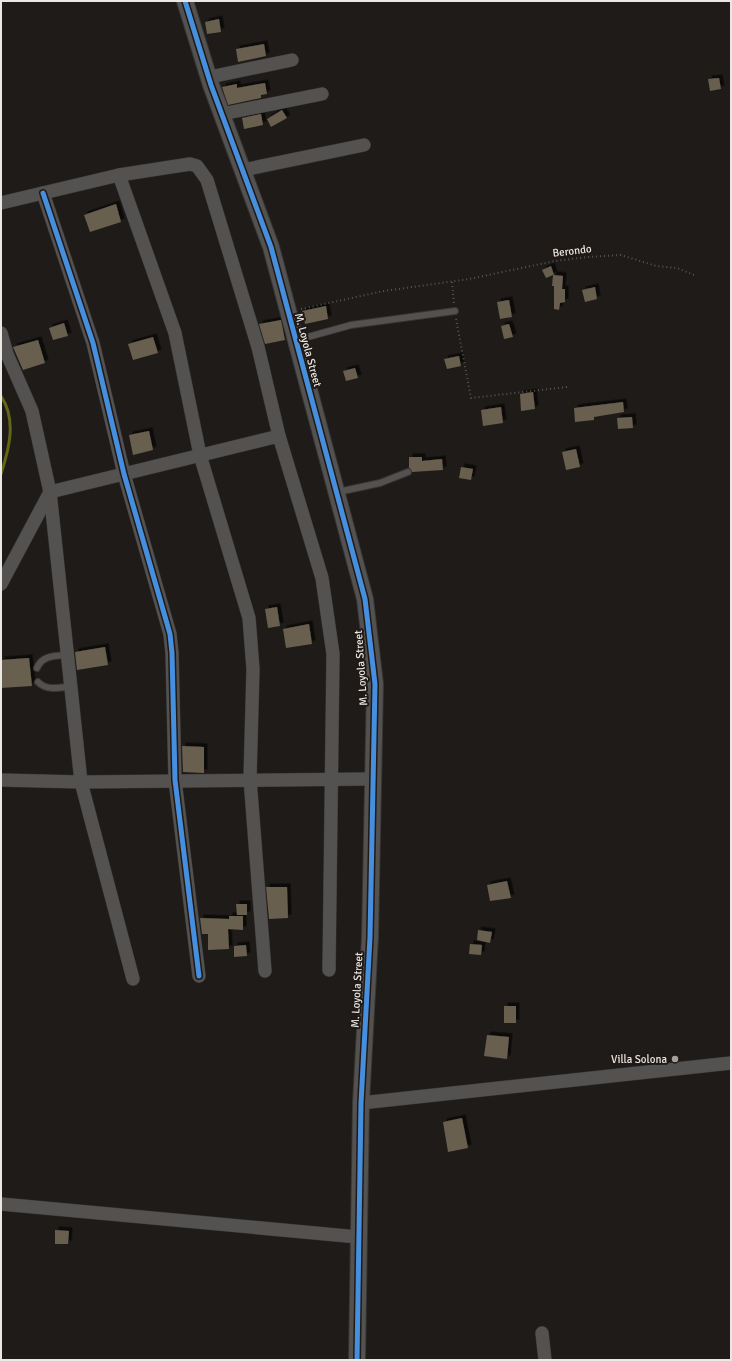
<svg xmlns="http://www.w3.org/2000/svg" width="732" height="1361" viewBox="0 0 732 1361" font-family="Signika,sans-serif">
  <defs>
    <filter id="shadow"><feDropShadow dx="3.5" dy="-3.5" stdDeviation="0" flood-color="#0009"/></filter>
  </defs>
  <rect width="100%" height="100%" fill="#1e1b18"/>
  <g fill="none" stroke-linecap="round" stroke-linejoin="round">
    <path stroke="#646517" stroke-width="3" d="M 1,396 C 17,420 9,449 1,474"/>
  </g>
  <g fill="#675f4f" filter="url(#shadow)">
    <path d="M 219,19 L 221,32 L 207,34 L 205,22 Z"/>
    <path d="M 264,44 L 266,56 L 238,62 L 236,49 Z"/>
    <path d="M 719,78 L 721,89 L 710,91 L 708,79 Z"/>
    <path d="M 265,83 L 267,94 L 261,95 L 261,98 L 228,105 L 222,87 L 237,84 L 237,88 Z"/>
    <path d="M 282,110 L 287,118 L 271,127 L 267,119 Z"/>
    <path d="M 261,114 L 263,125 L 244,129 L 242,118 Z"/>
    <path d="M 116,204 L 121,222 L 90,232 L 84,215 Z"/>
    <path d="M 551,266 L 554,275 L 563,276 L 562,289 L 565,289 L 565,302 L 560,303 L 559,310 L 554,309 L 554,286 L 552,286 L 553,275 L 546,278 L 542,270 Z"/>
    <path d="M 595,287 L 597,299 L 585,302 L 582,290 Z"/>
    <path d="M 509,300 L 512,317 L 500,319 L 497,302 Z"/>
    <path d="M 326,306 L 328,319 L 305,324 L 302,311 Z"/>
    <path d="M 281,320 L 285,340 L 265,344 L 259,324 Z"/>
    <path d="M 64,323 L 68,336 L 53,340 L 49,328 Z"/>
    <path d="M 509,324 L 513,337 L 504,339 L 501,326 Z"/>
    <path d="M 153,337 L 158,353 L 133,360 L 128,344 Z"/>
    <path d="M 38,340 L 45,363 L 23,370 L 13,347 Z"/>
    <path d="M 459,356 L 461,366 L 447,369 L 444,359 Z"/>
    <path d="M 355,368 L 358,378 L 346,381 L 343,371 Z"/>
    <path d="M 533,392 L 535,409 L 521,411 L 520,394 Z"/>
    <path d="M 623,402 L 624,412 L 594,417 L 594,420 L 575,422 L 574,408 Z"/>
    <path d="M 501,407 L 503,423 L 483,426 L 481,410 Z"/>
    <path d="M 632,417 L 633,428 L 618,429 L 617,418 Z"/>
    <path d="M 149,431 L 153,450 L 133,455 L 129,435 Z"/>
    <path d="M 576,449 L 580,467 L 566,470 L 562,452 Z"/>
    <path d="M 409,457 L 422,457 L 422,461 L 442,459 L 443,470 L 412,472 L 409,468 Z"/>
    <path d="M 461,467 L 473,469 L 471,480 L 459,478 Z"/>
    <path d="M 277,607 L 280,626 L 268,628 L 265,609 Z"/>
    <path d="M 309,624 L 312,644 L 286,648 L 283,629 Z"/>
    <path d="M 105,647 L 108,665 L 77,670 L 75,652 Z"/>
    <path d="M 29,658 L 32,686 L 1,688 L 1,660 Z"/>
    <path d="M 182,746 L 204,747 L 204,773 L 183,772 Z"/>
    <path d="M 507,881 L 511,898 L 490,901 L 487,885 Z"/>
    <path d="M 266,887 L 287,887 L 288,918 L 269,919 Z"/>
    <path d="M 236,904 L 247,904 L 247,915 L 237,915 Z"/>
    <path d="M 229,916 L 243,916 L 243,930 L 228,929 L 229,949 L 208,950 L 208,934 L 202,934 L 200,918 L 229,919 Z"/>
    <path d="M 478,930 L 492,932 L 490,943 L 477,940 Z"/>
    <path d="M 470,944 L 482,945 L 481,955 L 469,954 Z"/>
    <path d="M 246,945 L 247,956 L 234,957 L 234,946 Z"/>
    <rect x="504" y="1006" width="12" height="17"/>
    <path d="M 487,1035 L 509,1037 L 507,1059 L 484,1056 Z"/>
    <path d="M 462,1118 L 468,1148 L 448,1152 L 443,1122 Z"/>
    <path d="M 55,1230 L 69,1231 L 68,1244 L 55,1244 Z"/>
  </g>
  <g fill="none" stroke-linecap="round" stroke-linejoin="round">
    <g stroke="#383635" stroke-width="8">
      <g id="service">
        <path d="M 297,340 L 351,325 L 455,311"/>
        <path d="M 338,492 L 380,483 L 408,472"/>
        <path d="M 37,668 C 42,655 56,656 67,655"/>
        <path d="M 38,682 C 47,691 59,688 71,686"/>
      </g>
    </g>
    <g stroke="#383635" stroke-width="14">
      <g id="minor">
        <path d="M 210,77 L 292,60"/>
        <path d="M 222,114 L 322,94"/>
        <path d="M 243,170 L 364,145"/>
        <path d="M 119,175 L 175,333 L 200,455 L 249,618 L 253,669 L 250,779 L 265,971"/>
        <path d="M 43,193 L 93,343 L 124,474 L 170,634 L 172,653 L 175,780 L 199,976"/>
        <path d="M 1,203 L 119,175 L 190,164 L 197,166 L 207,180 L 258,347 L 279,436 L 322,578 L 333,654 L 329,970"/>
        <path d="M 1,333 L 7,354 L 32,411 L 50,492 L 81,782 L 133,979"/>
        <path d="M 1,584 L 50,492 L 279,436"/>
        <path d="M 1,780 L 81,782 L 367,779"/>
        <path d="M 361,1103 L 731,1063"/>
        <path d="M 1,1204 L 358,1237"/>
        <path d="M 542,1333 L 545,1360"/>
      </g>
    </g>
    <g stroke="#383635" stroke-width="18">
      <path id="tertiary" d="M 185,1 L 211,85 L 271,247 L 365,599 L 375,684 L 370,937 L 361,1103 L 357,1360"/>
    </g>
    <g stroke="#585654" stroke-width="2" stroke-dasharray="1 3" stroke-linecap="butt">
      <path d="M 452,282 L 454,304"/>
      <path d="M 301,309 L 384,291 L 469,279 L 555,261 L 588,257 L 621,255 L 656,266 L 677,268 L 694,275"/>
      <path d="M 456,319 L 471,398 L 567,387"/>
    </g>
    <use href="#service" stroke="#545250" stroke-width="6"/>
    <use href="#minor" stroke="#545250" stroke-width="13"/>
    <use href="#tertiary" stroke="#545250" stroke-width="16"/>
    <g stroke="#201a16" stroke-width="8">
      <g id="cycleway">
        <path d="M 185,1 L 211,85 L 271,247 L 365,599 L 375,684 L 370,937 L 361,1103 L 357,1360"/>
        <path d="M 43,193 L 93,343 L 124,474 L 170,634 L 172,653 L 175,780 L 199,976"/>
      </g>
    </g>
    <use href="#cycleway" stroke="#468fdf" stroke-width="5"/>
  </g>
  <circle fill="#a3a09d" stroke="#201a16" stroke-width="1.5" cx="675" cy="1059" r="4"/>
  <g text-anchor="middle" dominant-baseline="central" stroke-width="4" stroke-linejoin="round" paint-order="stroke">
    <g font-size="11" fill="#ebe7e4" stroke="#201a16">
      <text transform="translate(572 251) rotate(-7)">Berondo</text>
      <text transform="translate(308 350) rotate(75)">M. Loyola Street</text>
      <text transform="translate(361 668) rotate(-94)">M. Loyola Street</text>
      <text transform="translate(357 990) rotate(-87)">M. Loyola Street</text>
    </g>
    <g font-size="11" fill="#ebe7e4" stroke="#201a16" text-anchor="end">
      <text x="667" y="1059">Villa Solona</text>
    </g>
  </g>
  <rect width="732" height="1361" fill="none" stroke="#ebe7e4" stroke-width="4"/>
</svg>
